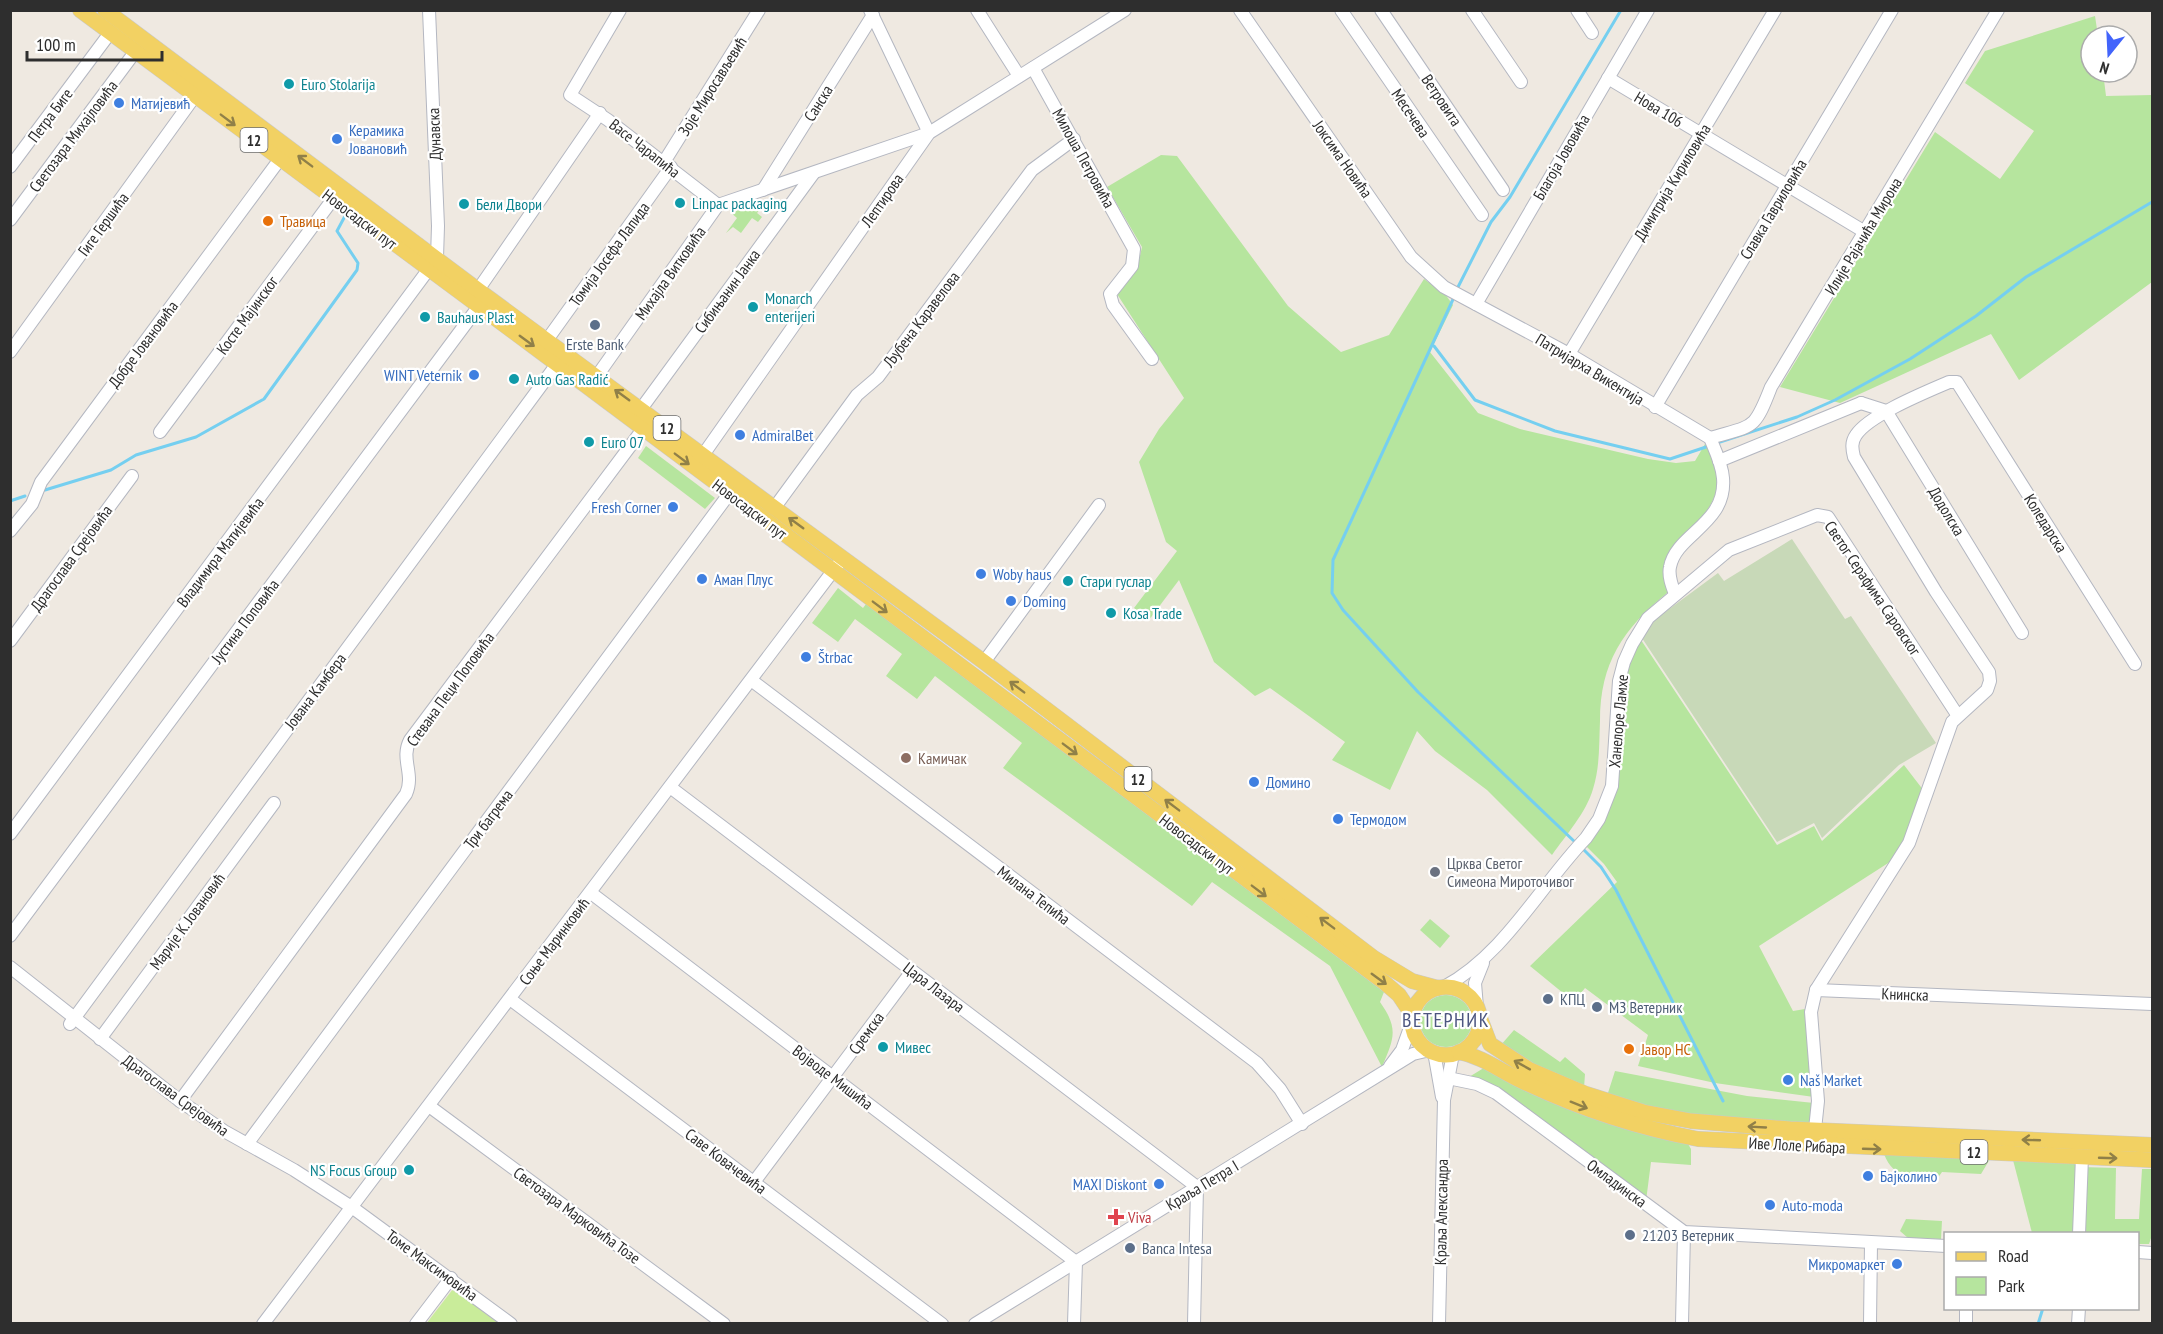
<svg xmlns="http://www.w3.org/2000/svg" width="2163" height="1334" viewBox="0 0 2163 1334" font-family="'PT Sans Narrow',sans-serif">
  <rect width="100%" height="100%" fill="#efe9e1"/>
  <g fill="#b6e59e">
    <path d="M 2095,16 L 2098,36 L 2091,36 L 2091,72 L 2103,72 L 2106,96 L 2152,95 L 2152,282 L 2019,380 L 1991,334 L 1840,403 L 1780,387 L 1935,132 L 2000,179 L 2034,131 L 1965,83 L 1985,51 Z"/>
    <path d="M 1161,155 L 1177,156 L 1288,306 L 1341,352 L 1389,335 L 1424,279 L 1445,294 L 1453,305 L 1430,352 L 1478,413 L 1520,429 L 1648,459 L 1676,463 L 1695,461 L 1705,444 C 1731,486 1713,507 1683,538 C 1676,545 1669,552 1666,561 C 1662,572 1669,583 1667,593 C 1623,629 1600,663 1600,721 C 1599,744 1600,767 1593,789 C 1586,813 1566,835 1552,855 L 1487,790 L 1435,751 L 1417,731 L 1390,790 L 1332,760 L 1345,742 L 1270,688 L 1255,696 L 1214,662 L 1179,580 L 1149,620 L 1134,608 L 1177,551 L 1166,542 L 1139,462 L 1159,429 L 1184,398 L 1117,294 L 1137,269 L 1142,247 L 1107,187 Z"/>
    <path d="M 766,201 L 757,213 L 762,217 L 758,222 L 752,218 L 741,233 L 733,227 L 726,233 L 737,218 L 730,212 Z"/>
    <path d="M 646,446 L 715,498 L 705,509 L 638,458 Z"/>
    <path d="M 838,588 L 863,608 L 866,604 L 1384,992 L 1380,1002 C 1399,1029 1394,1038 1382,1067 L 1330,966 L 1212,882 L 1192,906 L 1003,768 L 1022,743 L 935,676 L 917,699 L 886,676 L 902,654 L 855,619 L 838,642 L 812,623 Z"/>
    <path d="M 1639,637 L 1777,845 L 1814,826 L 1822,841 L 1904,765 L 1924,791 L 1896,858 L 1759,946 L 1793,1011 L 1805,1009 L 1814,1097 L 1715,1083 L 1638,1066 L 1648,1035 L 1585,988 L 1574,1002 L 1530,966 L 1617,882 L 1604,864 L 1586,846 L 1609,807 L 1626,665 Z"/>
    <path d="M 1430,919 L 1450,936 L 1440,948 L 1420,930 Z"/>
    <circle cx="1446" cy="1021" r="26"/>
    <path d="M 1514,1030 L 1560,1062 L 1565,1057 L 1585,1074 L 1584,1088 L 1546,1072 L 1500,1046 Z"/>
    <path d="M 1487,1066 L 1688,1144 L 1691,1149 L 1691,1165 L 1651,1162 L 1646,1201 L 1469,1077 Z"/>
    <path d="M 1615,1071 L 1747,1096 L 1814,1103 L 1812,1126 L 1700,1118 L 1607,1096 Z"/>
    <path d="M 1884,1154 L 1990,1159 L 1981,1174 L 1942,1172 L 1937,1179 C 1913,1177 1894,1180 1884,1154 Z"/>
    <path d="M 2013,1160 L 2076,1162 L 2074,1233 L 2032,1233 Z"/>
    <path d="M 2081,1167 L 2116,1168 L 2115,1219 L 2139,1219 L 2142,1169 L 2152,1169 L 2152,1235 L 2149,1244 L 2138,1244 L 2138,1234 L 2080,1234 Z"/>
    <path d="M 1906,1219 L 1942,1221 L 1941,1239 L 1908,1238 L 1900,1231 Z"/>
  </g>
  <path fill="#c8d9b8" d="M 1792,539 L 1845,619 L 1851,616 L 1936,743 L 1899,765 L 1822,838 L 1814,823 L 1777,842 L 1638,632 L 1718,573 L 1724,581 Z"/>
  <path fill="#c9ec9a" d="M 453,1289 L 498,1323 L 426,1324 Z"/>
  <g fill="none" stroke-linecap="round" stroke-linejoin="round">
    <g stroke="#75cff0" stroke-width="3">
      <path d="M 1457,289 L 1491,222 L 1510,197 L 1621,10"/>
      <path d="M 1455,295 L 1333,560 L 1332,593 L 1343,610 L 1418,692 L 1576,843"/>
      <path d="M 1434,346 L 1475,400 L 1555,431 L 1670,459 L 1706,447"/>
      <path d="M 1720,442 L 1797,417 L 1835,400 L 1910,359 L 1976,316 L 2026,277 L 2152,202"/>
      <path d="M 45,490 L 111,470 L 136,455 L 196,437 L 264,399 L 357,270 L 358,263 L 337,231 L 345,216"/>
      <path d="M 10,501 L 25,496"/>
      <path d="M 1581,847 L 1601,867 L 1616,890 L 1723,1101"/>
      <path d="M 2038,1324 L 2043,1308"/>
    </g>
    <g stroke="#b4b7c1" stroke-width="14">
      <g id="minor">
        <path d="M 620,10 L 570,95 L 608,120 L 718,205"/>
        <path d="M 977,10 L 1019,76"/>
        <path d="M 1240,10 L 1411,257 L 1444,287 L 1569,354 L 1710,438 C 1715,450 1722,464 1723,478 C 1727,524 1676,534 1670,567 C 1668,576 1672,586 1675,594"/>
        <path d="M 1341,10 L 1482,215"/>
        <path d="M 1381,10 L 1503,190"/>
        <path d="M 1472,10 L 1521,82"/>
        <path d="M 1577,10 L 1592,33"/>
        <path d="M 1033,68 L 1134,249 L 1132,266 L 1110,294 L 1113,305 L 1152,359"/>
        <path d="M 1608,78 L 1865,232"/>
        <path d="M 664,162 L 759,10"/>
        <path d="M 10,167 L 110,33"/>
        <path d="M 763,190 L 873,15"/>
        <path d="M 10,220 L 135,52"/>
        <path d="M 478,290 L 600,113"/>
        <path d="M 1476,304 L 1648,10"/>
        <path d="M 547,340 L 671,167"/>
        <path d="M 10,352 L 195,96"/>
        <path d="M 1569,354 L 1775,10"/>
        <path d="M 597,376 L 718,205 L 929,133 L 870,10"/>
        <path d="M 1861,403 L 1886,411 L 2022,633"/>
        <path d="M 1655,407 L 1892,10"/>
        <path d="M 641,409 L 813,174"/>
        <path d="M 160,432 L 333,199"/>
        <path d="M 1710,438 C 1754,425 1754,431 1771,387 L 1998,10"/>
        <path d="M 703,455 L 929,133 L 1125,10"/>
        <path d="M 1719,461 L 1861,403"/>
        <path d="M 775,507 L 857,395 L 878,377 L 1032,170 L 1074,139"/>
        <path d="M 10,531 L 32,504 L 41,482 L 280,159"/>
        <path d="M 10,641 L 132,476"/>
        <path d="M 984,662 L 1099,505"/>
        <path d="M 751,680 L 1257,1063 L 1280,1089 L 1302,1124"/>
        <path d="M 670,787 L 1197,1187"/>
        <path d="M 10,834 L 437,258 L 438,226 L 429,10"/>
        <path d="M 591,893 L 1076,1262 L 1074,1324"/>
        <path d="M 10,936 L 479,306"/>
        <path d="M 10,967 L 180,1101 L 224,1131 L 294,1170 L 353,1208 L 511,1324"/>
        <path d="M 1444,987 C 1505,954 1539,887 1586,838 L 1599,819 L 1612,786 L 1619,681 L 1624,662 L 1632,644 L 1648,618 L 1729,550 L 1817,515 L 1828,517 L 1958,716"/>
        <path d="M 1816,990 L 1909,843 L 1952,722 L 1987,690 L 1990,681 L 1989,672 L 1936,592 L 1854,457 C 1852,449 1851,442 1856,435 C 1869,415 1926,392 1949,382 L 1957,382 L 2135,664"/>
        <path d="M 510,999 L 942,1324"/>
        <path d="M 1477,1007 L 1475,983 L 1483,963"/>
        <path d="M 70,1024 L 557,364"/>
        <path d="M 100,1039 L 274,803"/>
        <path d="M 1434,1052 L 1442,1097"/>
        <path d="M 1390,1066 L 1402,1050 L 1412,1022"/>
        <path d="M 1448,1078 L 1477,1084 L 1496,1093 L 1684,1232 L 1946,1246"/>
        <path d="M 180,1101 L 406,794 C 415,774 400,759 410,740 L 643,429"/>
        <path d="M 429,1106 L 724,1324"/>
        <path d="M 1814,1139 L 1818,1101 L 1811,1012 L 1816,990 L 2152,1004"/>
        <path d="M 247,1144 L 729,494"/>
        <path d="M 754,1182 L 912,971"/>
        <path d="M 2079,1234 L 2082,1157"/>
        <path d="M 2138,1252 L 2152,1253"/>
        <path d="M 263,1324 L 839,563"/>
        <path d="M 416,1324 L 451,1278"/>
        <path d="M 975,1324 L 1413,1054 L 1430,1050"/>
        <path d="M 1194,1324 L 1197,1187"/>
        <path d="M 1439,1324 L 1444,1100 L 1453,1054"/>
        <path d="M 1682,1324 L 1684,1232"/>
        <path d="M 1870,1324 L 1871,1243"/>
        <path d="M 1966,1324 L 1966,1308"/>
        <path d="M 2078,1324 L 2079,1308"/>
      </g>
    </g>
    <g stroke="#c9c9c9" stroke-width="16">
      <g id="major">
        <path d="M 80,10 L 557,364 L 1385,983 L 1399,995 L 1413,1016"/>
        <path d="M 105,10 L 478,290 L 984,662 L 1374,958 L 1412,981 L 1438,988"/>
        <circle cx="1446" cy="1021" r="34"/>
        <path d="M 1480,1018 L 1490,1044 L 1530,1070 L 1586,1094 L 1643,1112 L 1691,1121 L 1790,1129 L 2152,1145"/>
        <path d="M 1459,1052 C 1484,1057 1503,1073 1526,1083 C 1581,1109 1639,1128 1698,1139 L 2152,1160"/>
      </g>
    </g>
    <use href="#minor" stroke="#fff" stroke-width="12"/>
    <use href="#major" stroke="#f2d163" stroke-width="15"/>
  </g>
  <defs><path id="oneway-shaft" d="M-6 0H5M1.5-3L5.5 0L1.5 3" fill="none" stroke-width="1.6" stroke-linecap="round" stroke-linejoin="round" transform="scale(1.5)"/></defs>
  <g stroke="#908048">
    <use href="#oneway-shaft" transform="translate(228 120) rotate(37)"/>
    <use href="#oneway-shaft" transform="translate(305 161) rotate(-143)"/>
    <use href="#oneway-shaft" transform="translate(527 341) rotate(36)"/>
    <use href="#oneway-shaft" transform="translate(622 395) rotate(-144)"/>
    <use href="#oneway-shaft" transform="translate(682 459) rotate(37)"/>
    <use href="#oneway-shaft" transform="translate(796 523) rotate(-144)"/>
    <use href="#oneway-shaft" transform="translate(880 607) rotate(37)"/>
    <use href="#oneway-shaft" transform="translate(1017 687) rotate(-143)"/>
    <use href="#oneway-shaft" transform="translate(1070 749) rotate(37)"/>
    <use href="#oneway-shaft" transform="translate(1172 805) rotate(-143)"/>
    <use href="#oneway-shaft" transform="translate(1259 891) rotate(37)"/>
    <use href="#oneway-shaft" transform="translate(1327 923) rotate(-143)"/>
    <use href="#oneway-shaft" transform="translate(1379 979) rotate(36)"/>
    <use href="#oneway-shaft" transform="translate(1522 1065) rotate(-151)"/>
    <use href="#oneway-shaft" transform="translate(1579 1105) rotate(22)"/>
    <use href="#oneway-shaft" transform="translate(1757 1127) rotate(-177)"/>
    <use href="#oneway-shaft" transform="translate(2031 1140) rotate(-178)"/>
    <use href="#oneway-shaft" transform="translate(1872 1149) rotate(2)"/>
    <use href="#oneway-shaft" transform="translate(2108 1158) rotate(2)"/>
  </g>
  <g fill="#0f9aa8" stroke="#fff" stroke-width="2">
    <circle cx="289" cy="84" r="6"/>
    <circle cx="680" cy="203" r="6"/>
    <circle cx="464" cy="204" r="6"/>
    <circle cx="753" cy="307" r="6"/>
    <circle cx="425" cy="317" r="6"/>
    <circle cx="514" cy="379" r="6"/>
    <circle cx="589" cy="442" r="6"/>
    <circle cx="1068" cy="581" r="6"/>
    <circle cx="1111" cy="613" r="6"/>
    <circle cx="883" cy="1047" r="6"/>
    <circle cx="409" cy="1170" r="6"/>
  </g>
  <g fill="#3f7fe0" stroke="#fff" stroke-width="2">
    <circle cx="119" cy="103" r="6"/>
    <circle cx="337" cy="139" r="6"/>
    <circle cx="474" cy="375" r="6"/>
    <circle cx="740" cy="435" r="6"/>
    <circle cx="673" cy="507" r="6"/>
    <circle cx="981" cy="574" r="6"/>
    <circle cx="702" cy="579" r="6"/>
    <circle cx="1011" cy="601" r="6"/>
    <circle cx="806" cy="657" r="6"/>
    <circle cx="1254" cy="782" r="6"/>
    <circle cx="1338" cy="819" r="6"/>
    <circle cx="1788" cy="1080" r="6"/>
    <circle cx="1868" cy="1176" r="6"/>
    <circle cx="1159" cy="1184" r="6"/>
    <circle cx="1770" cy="1205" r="6"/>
    <circle cx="1897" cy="1264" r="6"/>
  </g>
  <g fill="#e8710a" stroke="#fff" stroke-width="2">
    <circle cx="268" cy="221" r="6"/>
    <circle cx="1629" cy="1049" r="6"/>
  </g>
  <g fill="#5c6f8a" stroke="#fff" stroke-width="2">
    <circle cx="595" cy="325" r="6"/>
    <circle cx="1548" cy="999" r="6"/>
    <circle cx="1597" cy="1007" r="6"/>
    <circle cx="1630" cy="1235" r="6"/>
    <circle cx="1130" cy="1248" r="6"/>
  </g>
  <circle fill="#8d6e63" stroke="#fff" stroke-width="2" cx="906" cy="758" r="6"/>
  <circle fill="#6b7280" stroke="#fff" stroke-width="2" cx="1435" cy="872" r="6"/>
  <path fill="#e0444e" stroke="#fff" stroke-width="2" d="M1113 1208h6v6h6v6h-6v6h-6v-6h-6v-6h6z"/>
  <g text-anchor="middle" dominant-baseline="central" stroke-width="4.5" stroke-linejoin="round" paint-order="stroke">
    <g fill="#fff" stroke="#6d6d6d" stroke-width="1.5">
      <rect x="240.5" y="128" width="27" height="24" rx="4.5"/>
      <rect x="653.5" y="416" width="27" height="24" rx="4.5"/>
      <rect x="1124.5" y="767" width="27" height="24" rx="4.5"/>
      <rect x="1960.5" y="1140" width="27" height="24" rx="4.5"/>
    </g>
    <g font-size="15" font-weight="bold" fill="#2e2e2e">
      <text x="254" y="140">12</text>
      <text x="667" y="428">12</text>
      <text x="1138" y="779">12</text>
      <text x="1974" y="1152">12</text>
    </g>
    <g font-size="16" fill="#0d838f" stroke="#fff" text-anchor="start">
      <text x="301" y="84">Euro Stolarija</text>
      <text x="692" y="203">Linpac packaging</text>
      <text x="476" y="204">Бели Двори</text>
      <text x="765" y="298">Monarch<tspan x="765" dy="18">enterijeri</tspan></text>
      <text x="437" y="317">Bauhaus Plast</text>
      <text x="526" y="379">Auto Gas Radić</text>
      <text x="601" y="442">Euro 07</text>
      <text x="1080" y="581">Стари гуслар</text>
      <text x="1123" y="613">Kosa Trade</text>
      <text x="895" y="1047">Мивес</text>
      <text x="397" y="1170" text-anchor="end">NS Focus Group</text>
    </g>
    <g font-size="16" fill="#2e2e2e" stroke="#fff">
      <text transform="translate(712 86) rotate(-58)">Зоје Миросављевић</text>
      <text transform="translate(1442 100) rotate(56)">Ветровита</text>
      <text transform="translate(818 103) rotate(-58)">Санска</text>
      <text transform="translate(1659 109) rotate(31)">Нова 106</text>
      <text transform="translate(1411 113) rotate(56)">Месечева</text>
      <text transform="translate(50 115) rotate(-53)">Петра Биге</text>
      <text transform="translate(434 134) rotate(-92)">Дунавска</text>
      <text transform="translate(73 136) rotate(-53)">Светозара Михајловића</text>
      <text transform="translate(645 148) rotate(38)">Васе Чарапића</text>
      <text transform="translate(1561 157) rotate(-60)">Благоја Јововића</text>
      <text transform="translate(1084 158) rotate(61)">Милоша Петровића</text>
      <text transform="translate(1343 159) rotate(55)">Јоксима Новића</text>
      <text transform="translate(1672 182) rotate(-59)">Димитрија Кириловића</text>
      <text transform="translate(882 200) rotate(-55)">Лептирова</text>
      <text transform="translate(1773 209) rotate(-59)">Славка Гавриловића</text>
      <text transform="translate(360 219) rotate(37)">Новосадски пут</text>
      <text transform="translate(103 224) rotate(-54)">Гиге Гершића</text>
      <text transform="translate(1863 236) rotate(-59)">Илије Рајачића Мирона</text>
      <text transform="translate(609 254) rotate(-54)">Томија Јосефа Лапида</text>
      <text transform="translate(670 273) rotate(-55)">Михајла Витковића</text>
      <text transform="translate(727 291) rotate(-54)">Сибињанин Јанка</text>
      <text transform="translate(247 315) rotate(-54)">Косте Мајинског</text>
      <text transform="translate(921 319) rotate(-53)">Љубена Каравелова</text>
      <text transform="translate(143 344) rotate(-53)">Добре Јовановића</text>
      <text transform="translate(1590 369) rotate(31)">Патријарха Викентија</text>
      <text transform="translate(750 509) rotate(37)">Новосадски пут</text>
      <text transform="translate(1947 511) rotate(59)">Додолска</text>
      <text transform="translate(2046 523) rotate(58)">Коледарска</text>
      <text transform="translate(220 552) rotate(-53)">Владимира Матијевића</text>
      <text transform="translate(71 558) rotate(-54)">Драгослава Срејовића</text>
      <text transform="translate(1873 588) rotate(56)">Светог Серафима Саровског</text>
      <text transform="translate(245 621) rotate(-53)">Јустина Поповића</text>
      <text transform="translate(450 689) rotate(-54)">Стевана Пеци Поповића</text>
      <text transform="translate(315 691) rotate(-53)">Јована Камбера</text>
      <text transform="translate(1618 721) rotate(-85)">Ханелоре Ламхе</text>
      <text transform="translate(488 819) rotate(-53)">Три багрема</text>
      <text transform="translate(1197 844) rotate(37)">Новосадски пут</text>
      <text transform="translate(1034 895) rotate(37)">Милана Тепића</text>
      <text transform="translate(187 921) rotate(-54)">Марије К. Јовановић</text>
      <text transform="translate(554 941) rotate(-53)">Соње Маринковић</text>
      <text transform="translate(934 987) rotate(37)">Цара Лазара</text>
      <text transform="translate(1905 994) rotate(2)">Книнска</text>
      <text transform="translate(866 1033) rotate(-54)">Сремска</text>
      <text transform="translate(833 1077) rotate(37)">Војводе Мишића</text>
      <text transform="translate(176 1095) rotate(36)">Драгослава Срејовића</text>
      <text transform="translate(1797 1145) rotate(3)">Иве Лоле Рибара</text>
      <text transform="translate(726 1161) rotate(37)">Саве Ковачевића</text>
      <text transform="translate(1617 1183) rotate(36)">Омладинска</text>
      <text transform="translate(1202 1185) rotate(-31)">Краља Петра I</text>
      <text transform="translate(1441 1212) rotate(-89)">Краља Александра</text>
      <text transform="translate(577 1215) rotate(36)">Светозара Марковића Тозе</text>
      <text transform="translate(432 1265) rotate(36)">Томе Максимовића</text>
    </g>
    <g font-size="16" fill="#366cbe" stroke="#fff" text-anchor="start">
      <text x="131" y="103">Матијевић</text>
      <text x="349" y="130">Керамика<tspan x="349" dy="18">Јовановић</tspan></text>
      <text x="462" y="375" text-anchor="end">WINT Veternik</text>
      <text x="752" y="435">AdmiralBet</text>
      <text x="661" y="507" text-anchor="end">Fresh Corner</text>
      <text x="993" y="574">Woby haus</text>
      <text x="714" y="579">Аман Плус</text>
      <text x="1023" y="601">Doming</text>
      <text x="818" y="657">Štrbac</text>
      <text x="1266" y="782">Домино</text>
      <text x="1350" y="819">Термодом</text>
      <text x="1800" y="1080">Naš Market</text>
      <text x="1880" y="1176">Бајколино</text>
      <text x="1147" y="1184" text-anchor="end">MAXI Diskont</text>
      <text x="1782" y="1205">Auto-moda</text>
      <text x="1885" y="1264" text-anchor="end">Микромаркет</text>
    </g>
    <g font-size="16" fill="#c56008" stroke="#fff" text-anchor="start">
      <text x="280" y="221">Травица</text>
      <text x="1641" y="1049">Јавор НС</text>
    </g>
    <g font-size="16" fill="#4e5e75" stroke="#fff" text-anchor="start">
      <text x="595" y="344" text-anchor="middle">Erste Bank</text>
      <text x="1560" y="999">КПЦ</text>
      <text x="1609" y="1007">МЗ Ветерник</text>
      <text x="1642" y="1235">21203 Ветерник</text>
      <text x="1142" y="1248">Banca Intesa</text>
    </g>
    <g font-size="16" fill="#785e54" stroke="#fff" text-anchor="start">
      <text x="918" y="758">Камичак</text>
    </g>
    <g font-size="16" fill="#5b616d" stroke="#fff" text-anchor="start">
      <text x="1447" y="863">Црква Светог<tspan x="1447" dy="18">Симеона Мироточивог</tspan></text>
    </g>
    <g font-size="16" fill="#be3a42" stroke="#fff" text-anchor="start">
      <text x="1128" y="1217">Viva</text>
    </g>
    <g font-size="20" letter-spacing="1.5" fill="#4d5680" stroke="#fff">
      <text x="1446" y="1020">ВЕТЕРНИК</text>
    </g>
  </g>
  <rect width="2163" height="1334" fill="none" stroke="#2e2e2e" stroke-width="24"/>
  <rect x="1944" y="1232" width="195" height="78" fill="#ffffff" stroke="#ababab" stroke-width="1.5"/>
  <rect x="1956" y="1252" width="30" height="9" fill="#f2d163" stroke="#ababab" stroke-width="1.5"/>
  <text x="1998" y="1262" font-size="18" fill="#2e2e2e">Road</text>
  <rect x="1956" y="1277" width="30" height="18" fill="#b6e59e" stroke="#ababab" stroke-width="1.5"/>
  <text x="1998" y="1292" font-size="18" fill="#2e2e2e">Park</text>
  <g transform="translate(2109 54) rotate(198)"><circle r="28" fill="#ffffff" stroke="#ababab" stroke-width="1.5"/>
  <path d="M0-4.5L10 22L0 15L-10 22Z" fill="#4264fb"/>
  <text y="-9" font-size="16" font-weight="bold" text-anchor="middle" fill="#2e2e2e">N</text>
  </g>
  <path d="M27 51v9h135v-9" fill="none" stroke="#2e2e2e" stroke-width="3"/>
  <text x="36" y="51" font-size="18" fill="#2e2e2e" stroke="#ffffff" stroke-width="4.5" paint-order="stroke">100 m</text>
</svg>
